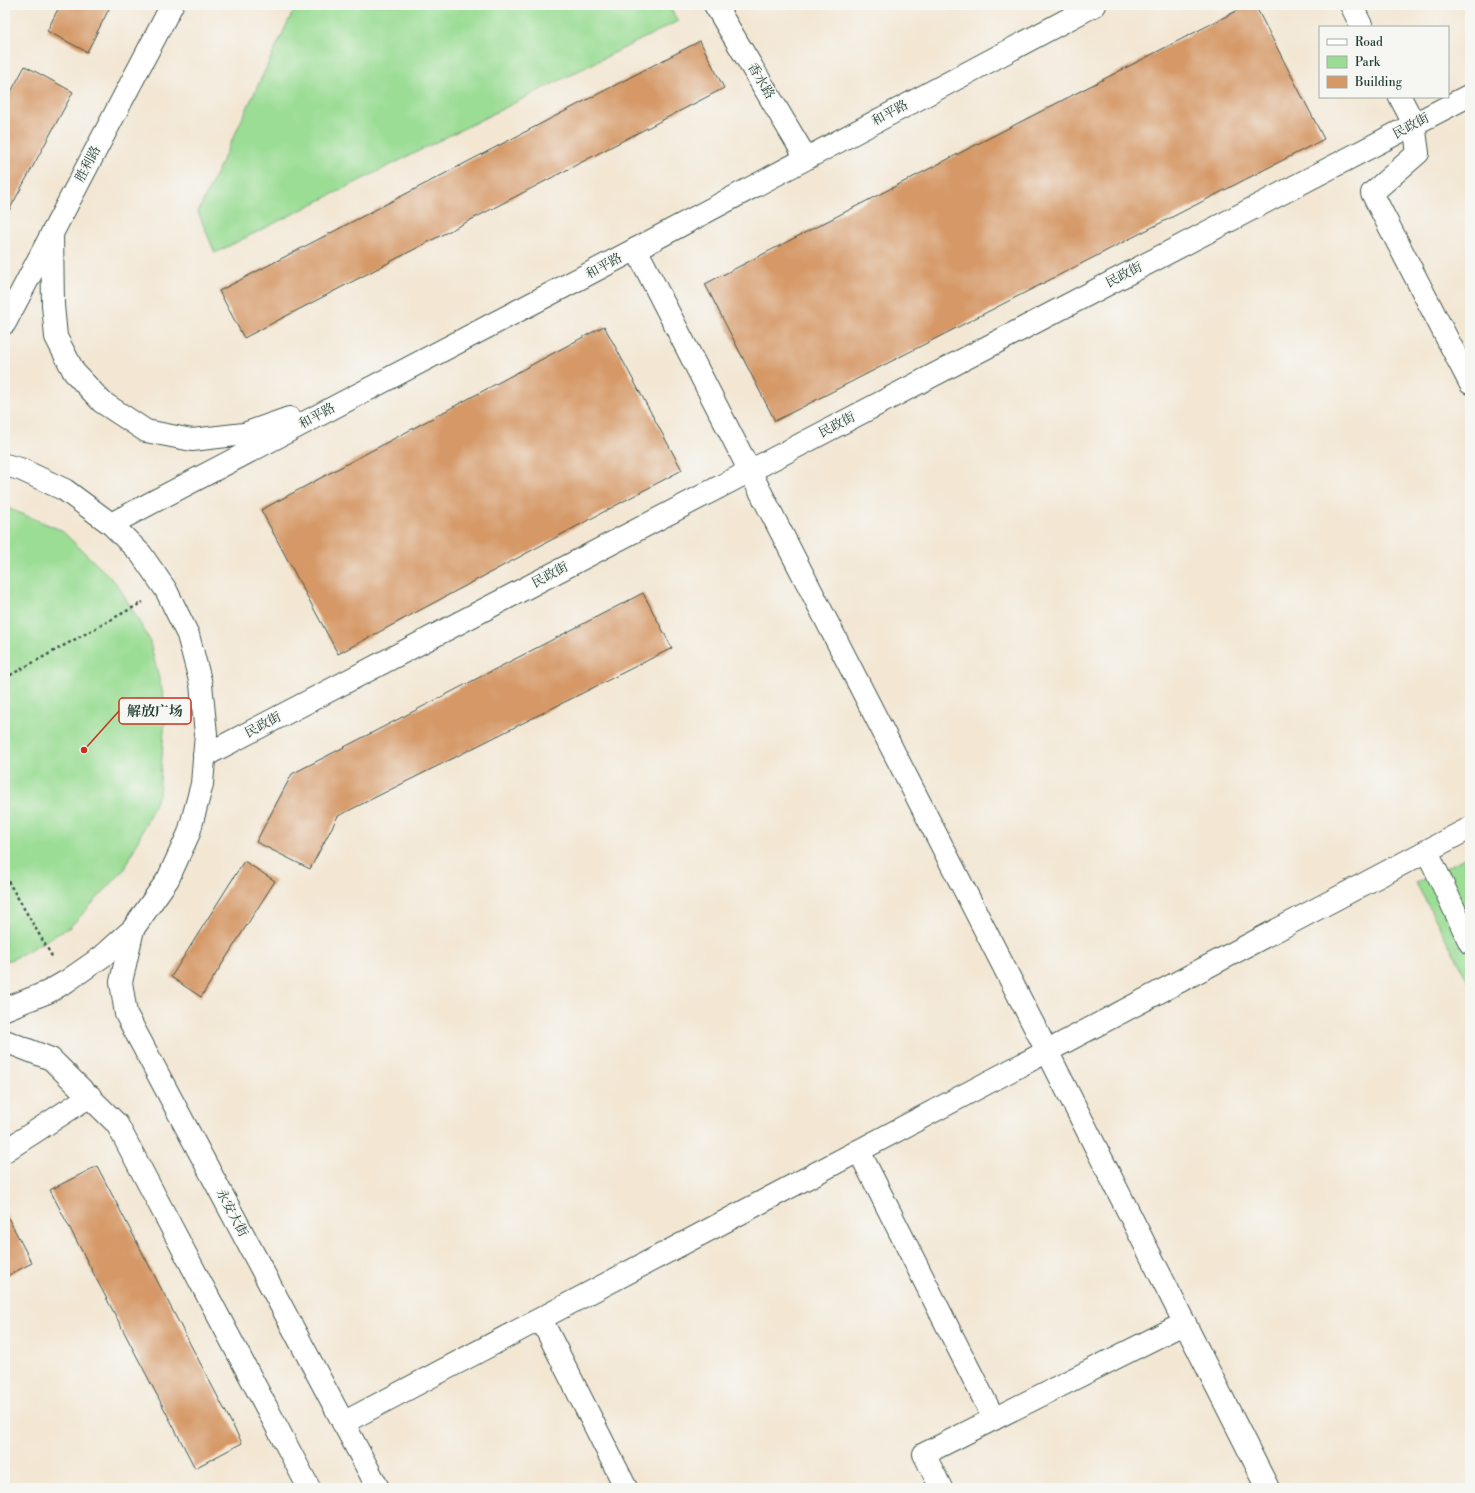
<svg xmlns="http://www.w3.org/2000/svg" width="1475" height="1493" viewBox="0 0 1475 1493" font-family="'Libre Bodoni','Noto Serif SC',serif">
  <rect width="100%" height="100%" fill="#f6f6f2"/>
  <filter id="ink" filterUnits="userSpaceOnUse"><feTurbulence type="fractalNoise" baseFrequency=".025" numOctaves="2"/><feDisplacementMap in="SourceGraphic" scale="8" xChannelSelector="R" yChannelSelector="G"/><feConvolveMatrix kernelMatrix="1 2 1 2 8 2 1 2 1" color-interpolation-filters="sRGB"/></filter>
  <filter id="wash" filterUnits="userSpaceOnUse"><feTurbulence type="fractalNoise" baseFrequency=".012" numOctaves="4" result="noise"/><feDisplacementMap in="SourceGraphic" scale="16" xChannelSelector="R" yChannelSelector="G"/><feGaussianBlur stdDeviation="0.9" result="paint"/><feColorMatrix in="noise" values="0 0 0 0 0 0 0 0 0 0 0 0 0 0 0 0 0 1.4 0 .05"/><feComposite in="paint" operator="in"/></filter>
  <g filter="url(#wash)">
    <rect width="100%" height="100%" fill="#f3e7d4"/>
    <g fill="#9bdd95" stroke="#5d8d64">
      <path d="M 296,5 L 668,5 L 678,21 L 215,253 L 198,212 Z"/>
      <path d="M 5,507 L 61,530 L 118,585 L 149,639 L 166,706 L 159,794 L 125,869 L 70,927 L 13,959 L 5,961 Z"/>
      <path d="M 1470,855 L 1470,984 L 1416,883 Z"/>
    </g>
    <g id="blocks">
      <g fill="#d59866">
        <path d="M 60,5 L 111,5 L 87,52 L 47,31 Z"/>
        <path d="M 1248,5 L 1255,5 L 1324,139 L 775,421 L 705,284 Z"/>
        <path d="M 700,41 L 724,88 L 244,338 L 219,291 Z"/>
        <path d="M 25,66 L 73,92 L 5,218 L 5,103 Z"/>
        <path d="M 604,326 L 682,470 L 338,654 L 261,510 Z"/>
        <path d="M 643,593 L 672,648 L 338,816 L 310,869 L 256,842 L 292,774 Z"/>
        <path d="M 244,861 L 275,881 L 201,997 L 171,977 Z"/>
        <path d="M 97,1166 L 242,1443 L 195,1468 L 50,1190 Z"/>
        <path d="M 5,1212 L 32,1263 L 5,1277 Z"/>
      </g>
    </g>
  </g>
  <g filter="url(#ink)">
    <use href="#blocks" fill-opacity="0" stroke="#3f564c" stroke-width="1"/>
    <g fill="none" stroke-linecap="round" stroke-linejoin="round">
      <g stroke="#3f564c" stroke-width="24">
        <g id="minor">
          <path d="M 715,5 L 806,158"/>
          <path d="M 1351,5 L 1362,27"/>
          <path d="M 1400,97 L 1414,124 L 1418,153 L 1372,193 L 1470,383"/>
          <path d="M 636,249 L 1047,1051 L 1268,1488"/>
          <path d="M 204,756 L 1470,95"/>
          <path d="M 1427,851 L 1470,943"/>
          <path d="M 5,1151 L 90,1096"/>
          <path d="M 859,1151 L 994,1419"/>
          <path d="M 541,1319 L 626,1488"/>
          <path d="M 343,1423 L 1470,828"/>
          <path d="M 941,1488 L 924,1454 L 1185,1323"/>
        </g>
      </g>
      <g stroke="#3f564c" stroke-width="24">
        <g id="major">
          <path d="M 52,233 L 53,305 L 56,337 L 74,372 L 102,402 L 146,431 L 192,440 L 244,434 L 289,418"/>
          <path d="M 5,323 L 172,5"/>
          <path d="M 5,465 L 20,469 L 65,490 L 111,524 L 141,554 L 166,590 L 188,635 L 201,684 L 206,734 L 202,784 L 189,833 L 168,879 L 133,929 L 103,956 L 67,981 L 48,992 L 5,1009"/>
          <path d="M 111,524 L 636,249 L 1095,5"/>
          <path d="M 133,929 L 121,982 L 126,1014 L 378,1488"/>
          <path d="M 5,1041 L 51,1059 L 117,1124 L 309,1488"/>
        </g>
      </g>
      <g stroke="#3f564c" stroke-width="2.5" stroke-dasharray="3 3" stroke-linecap="butt">
        <path d="M 5,678 L 143,602"/>
        <path d="M 5,876 L 53,958"/>
      </g>
      <use href="#minor" stroke="#fff" stroke-width="22"/>
      <use href="#major" stroke="#fff" stroke-width="22"/>
    </g>
  </g>
  <g text-anchor="middle" dominant-baseline="central" stroke-width="3" stroke-linejoin="round" paint-order="stroke">
    <g font-size="13" fill="#1f3d34" stroke="#f6f6f2">
      <text transform="translate(761 81) rotate(59)">香水路</text>
      <text transform="translate(890 113) rotate(-28)">和平路</text>
      <text transform="translate(1411 126) rotate(-28)">民政街</text>
      <text transform="translate(88 164) rotate(-62)">胜利路</text>
      <text transform="translate(604 266) rotate(-28)">和平路</text>
      <text transform="translate(1124 275) rotate(-27)">民政街</text>
      <text transform="translate(317 416) rotate(-28)">和平路</text>
      <text transform="translate(837 425) rotate(-27)">民政街</text>
      <text transform="translate(550 575) rotate(-28)">民政街</text>
      <text transform="translate(263 725) rotate(-28)">民政街</text>
      <text transform="translate(232 1213) rotate(62)">永安大街</text>
    </g>
  </g>
  <path fill="none" stroke="#c8321e" stroke-width="1.5" d="M84 750L119 711"/>
  <circle fill="#c8321e" stroke="#f6f6f2" stroke-width="1.5" cx="84" cy="750" r="4"/>
  <rect fill="#f6f6f2" stroke="#c8321e" stroke-width="1.5" x="119" y="698" width="72" height="26" rx="4"/>
  <g font-size="14" text-anchor="middle" font-weight="bold" fill="#1f3d34">
    <text x="155" y="716">解放广场</text>
  </g>
  <rect width="1475" height="1493" fill="none" stroke="#f6f6f2" stroke-width="20"/>
  <rect x="1319" y="26" width="130" height="72" fill="#f6f6f2" stroke="#a0aca6"/>
  <rect x="1327" y="39" width="20" height="6" fill="#ffffff" stroke="#a0aca6"/>
  <text x="1355" y="46" font-size="12" fill="#1f3d34">Road</text>
  <rect x="1327" y="56" width="20" height="12" fill="#9bdd95" stroke="#a0aca6"/>
  <text x="1355" y="66" font-size="12" fill="#1f3d34">Park</text>
  <rect x="1327" y="76" width="20" height="12" fill="#d59866" stroke="#a0aca6"/>
  <text x="1355" y="86" font-size="12" fill="#1f3d34">Building</text>
</svg>
